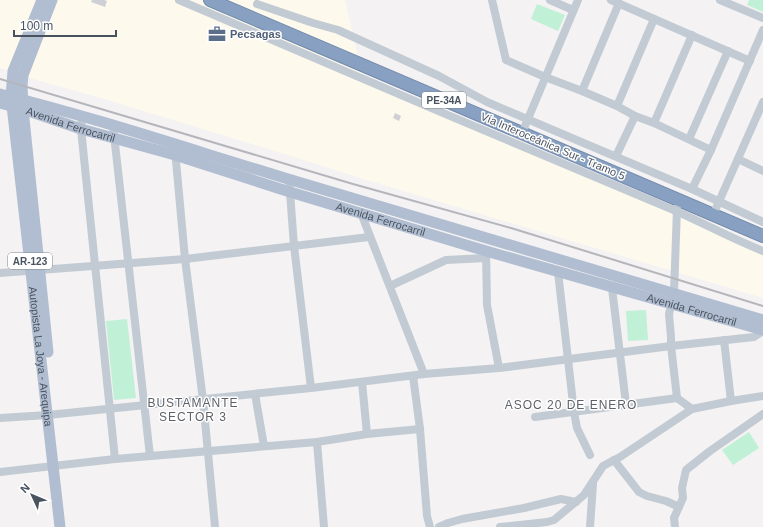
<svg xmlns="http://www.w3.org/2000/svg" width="763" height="527" viewBox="0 0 763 527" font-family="Helvetica,sans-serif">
  <rect width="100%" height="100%" fill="#f4f2f2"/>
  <path fill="#fdfaed" d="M 0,0 L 345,0 L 363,79 L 763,247 L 763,298 L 360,178 L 288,155 L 101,98 L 33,79 L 0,68 Z"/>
  <g fill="#c0f1d7">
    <path d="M 749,0 L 763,0 L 763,12 L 747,5 Z"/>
    <path d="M 537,4 L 565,15 L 558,31 L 531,19 Z"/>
    <path d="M 646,310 L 648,340 L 628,341 L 626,311 Z"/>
    <path d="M 127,319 L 136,398 L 114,400 L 106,321 Z"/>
    <path d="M 749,432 L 759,448 L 733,465 L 722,450 Z"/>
  </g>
  <g fill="#ced0d6">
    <path d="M 92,0 L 104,0 L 107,1 L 105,7 L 91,2 Z"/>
    <path d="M 395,113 L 401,116 L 399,121 L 393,118 Z"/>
  </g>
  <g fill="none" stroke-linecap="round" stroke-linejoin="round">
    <g stroke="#748bad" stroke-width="14">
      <path id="highway" d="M 210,0 L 763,236"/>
    </g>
    <g stroke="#c2cbd3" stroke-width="8">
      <path d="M 179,0 C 344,71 510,142 676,211 C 705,224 733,239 763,251"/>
      <path d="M 492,0 L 506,60 L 545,77 L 582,91 L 617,106 L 635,116 L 654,123 L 711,150"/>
      <path d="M 550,0 L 573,10"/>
      <path d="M 611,0 L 750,61"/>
      <path d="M 720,0 L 763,18"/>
      <path d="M 257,4 L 313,23 L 338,30 L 439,76 L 487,102 L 692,189 L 763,222"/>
      <path d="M 582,91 L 619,3"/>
      <path d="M 617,106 L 654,19"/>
      <path d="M 82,117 L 81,129 L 115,459"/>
      <path d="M 654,123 L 692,35"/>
      <path d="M 113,126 L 150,456"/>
      <path d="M 522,133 L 578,0"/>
      <path d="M 689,139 L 728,51"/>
      <path d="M 175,150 L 185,259 L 203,400 L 215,527"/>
      <path d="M 616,156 L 635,116"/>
      <path d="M 738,159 L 763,171"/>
      <path d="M 289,179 L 294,246 L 311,388"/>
      <path d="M 692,189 L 711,150 L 763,30"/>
      <path d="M 361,213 L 424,374"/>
      <path d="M 713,215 L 763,102"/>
      <path d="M 486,251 L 487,305 L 499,368"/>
      <path d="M 558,272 L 574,412 L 577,428 L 590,455"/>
      <path d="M 0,273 L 185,259 L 369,237"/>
      <path d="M 390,286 L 446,260 L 486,258"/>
      <path d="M 612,288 L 626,404"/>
      <path d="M 724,340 L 731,401"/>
      <path d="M 413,376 L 420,429 L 427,516 L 430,527"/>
      <path d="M 362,382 L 367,434"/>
      <path d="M 255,394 L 264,446"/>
      <path d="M 677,398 L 671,346 L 671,337 L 669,314 L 674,293 L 677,208"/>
      <path d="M 535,417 L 677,398 L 692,409"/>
      <path d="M 0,418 L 48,415 L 311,388 L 424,374 L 499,368 L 671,346 L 754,337 L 763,331"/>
      <path d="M 317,442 L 324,527"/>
      <path d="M 614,460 L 639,492 L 647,496 L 666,501 L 679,507"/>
      <path d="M 0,472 L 115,459 L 317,442 L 367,434 L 420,429"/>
      <path d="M 439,527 L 448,523 L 462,519 L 524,508 L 561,499 L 576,502"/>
      <path d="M 500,527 L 547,522 L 554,520 L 584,495 L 603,466 L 620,457 L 692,409 L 731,401 L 763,396"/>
      <path d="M 590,527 L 593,484"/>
      <path d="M 675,527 L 674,518 L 683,498 L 682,488 L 686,470 L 710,451 L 763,414"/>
    </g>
    <g stroke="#b1bed1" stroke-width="11">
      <path id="s1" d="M 42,0 L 13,71 L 11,97 L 60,527"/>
      <path d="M 0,94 C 97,118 192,150 288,179 C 446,227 605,272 763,320"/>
      <path id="s2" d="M 0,103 L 23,109 L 81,129 L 175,155 L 290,192 L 486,251 L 763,330"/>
      <path d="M 48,352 L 23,109 L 22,85 L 23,75 L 52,0"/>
    </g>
    <use href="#highway" stroke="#88a0c1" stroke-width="12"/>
    <path stroke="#b4b6bc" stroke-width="2" d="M 0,79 L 353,184 L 511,228 L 763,306"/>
  </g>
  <defs>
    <g id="office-bare" transform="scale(1.38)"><path d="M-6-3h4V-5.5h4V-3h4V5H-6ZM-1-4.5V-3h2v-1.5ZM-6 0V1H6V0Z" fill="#5c6f8a" stroke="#fff" stroke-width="2.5" paint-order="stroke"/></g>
  </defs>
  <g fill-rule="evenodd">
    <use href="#office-bare" x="217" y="34"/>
  </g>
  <g text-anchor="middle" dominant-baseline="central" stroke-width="3" stroke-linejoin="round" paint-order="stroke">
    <g fill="#fff" stroke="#808790" stroke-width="1">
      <rect x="422" y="92" width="44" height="16" rx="3"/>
      <rect x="8" y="253" width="44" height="16" rx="3"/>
    </g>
    <g font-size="10" font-weight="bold" fill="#495360">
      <text x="444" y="100">PE-34A</text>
      <text x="30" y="261">AR-123</text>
    </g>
    <g font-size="11" font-weight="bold" fill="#4e5e75" stroke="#fff" text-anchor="start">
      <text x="230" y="34">Pecsagas</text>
    </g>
    <g font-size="11" fill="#495360" stroke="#fff">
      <text stroke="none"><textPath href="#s2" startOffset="74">Avenida Ferrocarril</textPath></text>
      <text transform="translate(553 146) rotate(23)">Vía Interoceánica Sur - Tramo 5</text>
      <text stroke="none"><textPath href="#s2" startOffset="398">Avenida Ferrocarril</textPath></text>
      <text stroke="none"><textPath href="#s2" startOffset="722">Avenida Ferrocarril</textPath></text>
      <text stroke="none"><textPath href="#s1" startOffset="364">Autopista La Joya - Arequipa</textPath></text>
    </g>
    <g font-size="12" letter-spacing="1" fill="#5e6167" stroke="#fff">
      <text x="193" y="403">BUSTAMANTE<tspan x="193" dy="14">SECTOR 3</tspan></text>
      <text x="571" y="405">ASOC 20 DE ENERO</text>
    </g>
  </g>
  <g transform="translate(32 495) rotate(314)" stroke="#ffffff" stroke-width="3" paint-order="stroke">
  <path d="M0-3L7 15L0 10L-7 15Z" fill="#495360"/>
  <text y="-6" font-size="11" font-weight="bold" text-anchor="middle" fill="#495360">N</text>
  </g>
  <path d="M14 30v6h102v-6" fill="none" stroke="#495360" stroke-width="2"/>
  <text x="20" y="30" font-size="12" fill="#495360" stroke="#ffffff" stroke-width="3" paint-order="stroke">100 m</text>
</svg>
